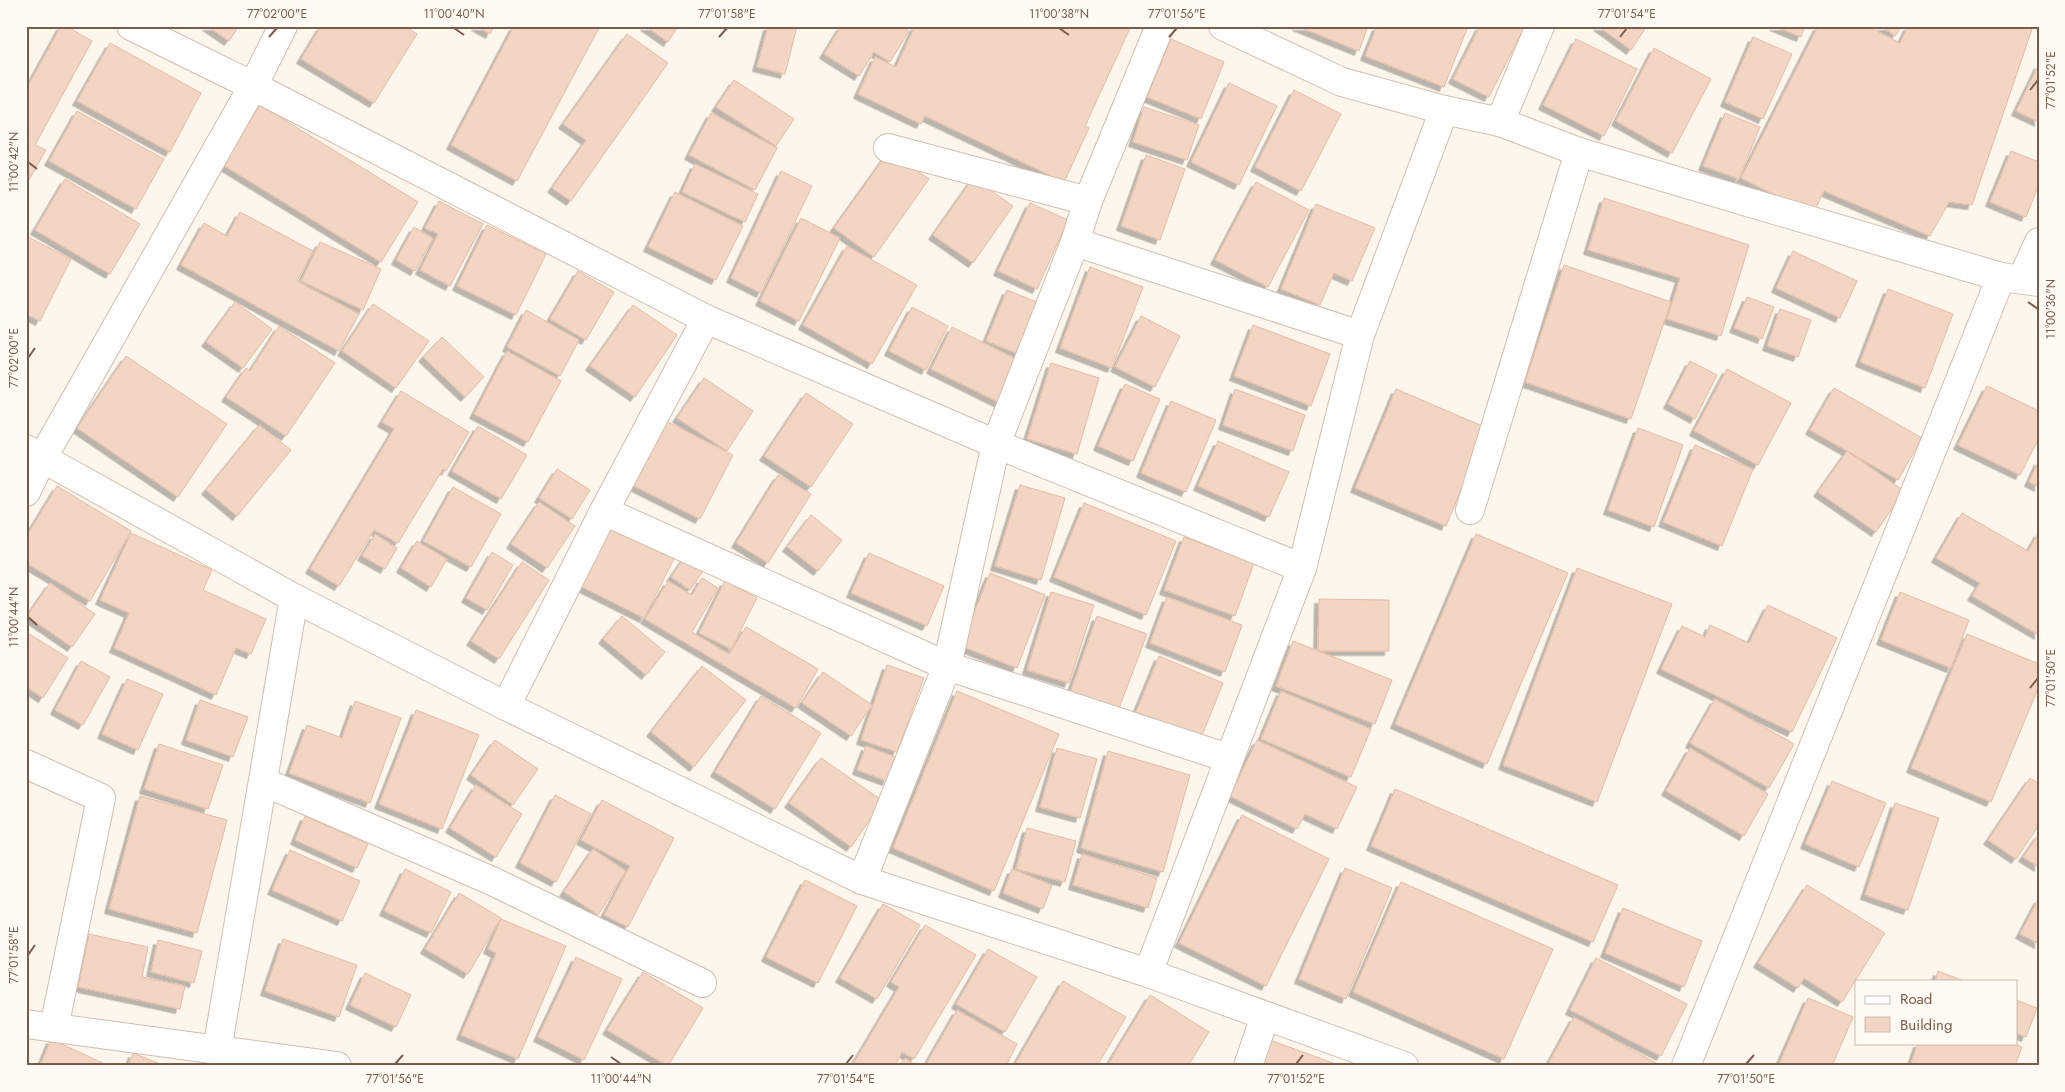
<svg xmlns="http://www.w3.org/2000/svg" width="2065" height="1092" viewBox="0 0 2065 1092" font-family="Jost,sans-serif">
  <defs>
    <filter id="shadow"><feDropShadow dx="-4.5" dy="4.5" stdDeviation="0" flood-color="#0004"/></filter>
  </defs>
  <rect width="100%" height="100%" fill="#fdf6ec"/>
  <g fill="#f3d5c3" stroke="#e6bba3" filter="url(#shadow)">
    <path d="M 61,26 L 66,26 L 92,41 L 35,145 L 46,150 L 26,185 L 26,82 L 29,84 Z"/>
    <path d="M 207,26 L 239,26 L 229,41 Z"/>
    <path d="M 321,26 L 405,26 L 417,34 L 374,103 L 301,59 Z"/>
    <path d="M 476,26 L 494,26 L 490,34 Z"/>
    <path d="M 514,26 L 599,28 L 517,181 L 451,145 Z"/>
    <path d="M 645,26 L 678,26 L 668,42 Z"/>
    <path d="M 768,26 L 797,26 L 785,74 L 757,67 Z"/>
    <path d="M 841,26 L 901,26 L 909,31 L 890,62 L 874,52 L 859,76 L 824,54 Z"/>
    <path d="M 915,26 L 1131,26 L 1085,126 L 1089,128 L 1064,182 L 925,116 L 921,124 L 858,94 L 875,57 L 896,67 Z"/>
    <path d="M 1297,26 L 1368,26 L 1359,51 Z"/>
    <path d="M 1377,26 L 1468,26 L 1444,87 L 1365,56 Z"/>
    <path d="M 1480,26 L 1525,26 L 1489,97 L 1453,79 Z"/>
    <path d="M 1598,26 L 1647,26 L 1631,50 Z"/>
    <path d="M 1774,26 L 1805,26 L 1801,37 Z"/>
    <path d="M 1818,26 L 1867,26 L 1900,43 L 1908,26 L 2033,26 L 1972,205 L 1949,202 L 1930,236 L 1824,191 L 1813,214 L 1741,178 Z"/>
    <path d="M 1881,26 L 1902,26 L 1895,36 Z"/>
    <path d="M 627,34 L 668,63 L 571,201 L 552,188 L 586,140 L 563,124 Z"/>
    <path d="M 1753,37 L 1792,54 L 1763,119 L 1725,102 Z"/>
    <path d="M 1171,39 L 1224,62 L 1201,119 L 1147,97 Z"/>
    <path d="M 1576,39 L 1637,69 L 1604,136 L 1543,105 Z"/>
    <path d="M 110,43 L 201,93 L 170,152 L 77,101 Z"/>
    <path d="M 1654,48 L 1711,79 L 1672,153 L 1616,121 Z"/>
    <path d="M 2039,64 L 2039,122 L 2016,111 Z"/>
    <path d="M 734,80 L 794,119 L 776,146 L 716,107 Z"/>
    <path d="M 1229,83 L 1277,106 L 1239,185 L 1191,162 Z"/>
    <path d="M 1294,90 L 1341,114 L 1301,191 L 1255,167 Z"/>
    <path d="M 260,105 L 418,202 L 381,262 L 223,165 Z"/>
    <path d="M 1144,107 L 1199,125 L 1187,160 L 1133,142 Z"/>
    <path d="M 77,111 L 164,159 L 136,209 L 49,161 Z"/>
    <path d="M 711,113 L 777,148 L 755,190 L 689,155 Z"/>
    <path d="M 1725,113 L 1760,127 L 1739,179 L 1703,166 Z"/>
    <path d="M 889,151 L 929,179 L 874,257 L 834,228 Z"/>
    <path d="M 2011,151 L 2039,162 L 2039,184 L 2026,217 L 1990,202 Z"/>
    <path d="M 1146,155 L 1185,169 L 1160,240 L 1121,226 Z"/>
    <path d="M 695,164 L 758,194 L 745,222 L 682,192 Z"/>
    <path d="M 781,171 L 812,186 L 761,293 L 731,278 Z"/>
    <path d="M 973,178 L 1013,206 L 973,263 L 933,235 Z"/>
    <path d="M 65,179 L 140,224 L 110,274 L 35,230 Z"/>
    <path d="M 1256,182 L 1309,210 L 1268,287 L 1215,260 Z"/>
    <path d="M 675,192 L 743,226 L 716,280 L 648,247 Z"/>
    <path d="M 1604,198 L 1749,245 L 1721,336 L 1667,319 L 1680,278 L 1588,250 Z"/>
    <path d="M 439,201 L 483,224 L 450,286 L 420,270 L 438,234 L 425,228 Z"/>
    <path d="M 1030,203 L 1068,220 L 1037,289 L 998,271 Z"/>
    <path d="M 1316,204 L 1375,228 L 1352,281 L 1334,273 L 1320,305 L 1281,289 Z"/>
    <path d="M 240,212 L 313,251 L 297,281 L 359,314 L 339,351 L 181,265 L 204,223 L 227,236 Z"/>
    <path d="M 801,218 L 840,238 L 799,321 L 760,301 Z"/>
    <path d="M 487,225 L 546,254 L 516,315 L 457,286 Z"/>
    <path d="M 414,227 L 433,238 L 415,271 L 396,260 Z"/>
    <path d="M 26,236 L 71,259 L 40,321 L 26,314 Z"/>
    <path d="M 320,242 L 381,269 L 363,310 L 301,281 Z"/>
    <path d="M 847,246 L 917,285 L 872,364 L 803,325 Z"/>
    <path d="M 1793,251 L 1857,281 L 1840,318 L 1776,288 Z"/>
    <path d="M 1564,265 L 1671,302 L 1631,419 L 1525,382 Z"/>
    <path d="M 1090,267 L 1143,287 L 1112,368 L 1060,348 Z"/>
    <path d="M 578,271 L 614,292 L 586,340 L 550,319 Z"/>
    <path d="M 1888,289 L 1953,314 L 1925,388 L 1860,362 Z"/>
    <path d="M 1007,290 L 1039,303 L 1019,354 L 986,341 Z"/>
    <path d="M 1747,297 L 1774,307 L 1762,339 L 1734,328 Z"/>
    <path d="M 235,302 L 272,329 L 243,368 L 206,342 Z"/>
    <path d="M 373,304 L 429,341 L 396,388 L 342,351 Z"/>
    <path d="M 633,305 L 677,335 L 635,397 L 590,366 Z"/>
    <path d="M 912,307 L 948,326 L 926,370 L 889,351 Z"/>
    <path d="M 1780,309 L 1811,320 L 1798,357 L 1767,346 Z"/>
    <path d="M 526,310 L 579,340 L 560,376 L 507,347 Z"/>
    <path d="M 1141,316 L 1180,336 L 1155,387 L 1115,367 Z"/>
    <path d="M 1253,325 L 1330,354 L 1311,406 L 1234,376 Z"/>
    <path d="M 279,326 L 335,363 L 286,436 L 226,397 L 246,368 L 250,371 Z"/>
    <path d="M 952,327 L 1020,361 L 1000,403 L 931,369 Z"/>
    <path d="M 442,337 L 484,377 L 465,397 L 423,357 Z"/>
    <path d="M 507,351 L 561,381 L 528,442 L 474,414 Z"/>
    <path d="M 126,356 L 227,424 L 178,497 L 77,428 Z"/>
    <path d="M 1690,361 L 1717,375 L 1695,419 L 1668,404 Z"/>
    <path d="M 1051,363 L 1099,378 L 1077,454 L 1027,439 Z"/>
    <path d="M 1727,369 L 1791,403 L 1758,465 L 1694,431 Z"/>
    <path d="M 704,378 L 753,411 L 727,451 L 677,418 Z"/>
    <path d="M 1125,384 L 1160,399 L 1133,461 L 1098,446 Z"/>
    <path d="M 1987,386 L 2039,411 L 2039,438 L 2020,475 L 1958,445 Z"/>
    <path d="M 1834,388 L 1922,438 L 1898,480 L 1810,430 Z"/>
    <path d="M 1235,389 L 1305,415 L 1293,451 L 1223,425 Z"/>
    <path d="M 1396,389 L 1487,428 L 1446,526 L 1355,488 Z"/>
    <path d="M 401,391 L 469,432 L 446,471 L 443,469 L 398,543 L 374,530 L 339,586 L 310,569 L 394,429 L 382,422 Z"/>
    <path d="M 806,393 L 853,424 L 811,487 L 764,456 Z"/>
    <path d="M 1171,401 L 1216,420 L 1186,492 L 1141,473 Z"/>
    <path d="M 662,419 L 733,455 L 700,519 L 630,484 Z"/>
    <path d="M 259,425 L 291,450 L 237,516 L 206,490 Z"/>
    <path d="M 478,426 L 527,455 L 501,499 L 452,471 Z"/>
    <path d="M 1638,428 L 1683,445 L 1654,527 L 1608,510 Z"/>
    <path d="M 1218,441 L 1289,472 L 1269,517 L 1198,486 Z"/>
    <path d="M 1695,445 L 1753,469 L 1722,546 L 1663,522 Z"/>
    <path d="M 1847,451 L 1904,491 L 1876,532 L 1818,492 Z"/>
    <path d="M 2039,460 L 2039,487 L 2029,482 Z"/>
    <path d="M 557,469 L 590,490 L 572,519 L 539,498 Z"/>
    <path d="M 778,475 L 811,494 L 768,563 L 736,543 Z"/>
    <path d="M 1020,485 L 1065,498 L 1041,580 L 995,566 Z"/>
    <path d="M 57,486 L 131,531 L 90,601 L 26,563 L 26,537 Z"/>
    <path d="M 453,487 L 501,514 L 471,567 L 423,541 Z"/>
    <path d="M 539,502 L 575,526 L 547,568 L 511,544 Z"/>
    <path d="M 1084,503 L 1176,541 L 1146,615 L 1054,577 Z"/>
    <path d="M 1962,513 L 2028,551 L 2039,532 L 2039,635 L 1972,596 L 1980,583 L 1936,558 Z"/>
    <path d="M 811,515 L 842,540 L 818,571 L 787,547 Z"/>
    <path d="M 606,523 L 675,557 L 644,618 L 576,584 Z"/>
    <path d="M 131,533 L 212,570 L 203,590 L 266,619 L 251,654 L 236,648 L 216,695 L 114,648 L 129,613 L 100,600 Z"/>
    <path d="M 375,534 L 397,548 L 385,569 L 362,556 Z"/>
    <path d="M 1476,534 L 1568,573 L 1487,764 L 1395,724 Z"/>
    <path d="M 1184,537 L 1254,563 L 1235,616 L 1164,590 Z"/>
    <path d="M 417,541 L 447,559 L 431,587 L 401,568 Z"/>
    <path d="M 492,552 L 513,565 L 487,610 L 466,598 Z"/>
    <path d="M 869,553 L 944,586 L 927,626 L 851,593 Z"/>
    <path d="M 684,558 L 703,571 L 690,590 L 671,577 Z"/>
    <path d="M 522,562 L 549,580 L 499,659 L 471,641 Z"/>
    <path d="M 1577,568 L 1672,604 L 1597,802 L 1503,765 Z"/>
    <path d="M 990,573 L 1045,595 L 1017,668 L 961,646 Z"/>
    <path d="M 702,578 L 718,588 L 692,632 L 729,654 L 746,627 L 818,669 L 796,708 L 645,619 L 668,581 L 692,595 Z"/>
    <path d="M 725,581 L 757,598 L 731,649 L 699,633 Z"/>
    <path d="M 50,583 L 95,614 L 72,647 L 27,616 Z"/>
    <path d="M 1051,592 L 1094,605 L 1069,683 L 1027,670 Z"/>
    <path d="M 1900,592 L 1969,620 L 1951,668 L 1881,640 Z"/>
    <path d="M 1167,597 L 1242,625 L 1225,672 L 1150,643 Z"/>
    <path d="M 1319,599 L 1389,600 L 1389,651 L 1318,651 Z"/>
    <path d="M 1768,605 L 1837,638 L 1792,732 L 1661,669 L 1682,626 L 1705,637 L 1710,625 L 1749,643 Z"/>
    <path d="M 622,616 L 665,652 L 646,675 L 603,639 Z"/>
    <path d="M 1097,616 L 1147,634 L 1118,711 L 1070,693 Z"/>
    <path d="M 26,632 L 68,658 L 43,698 L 26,687 Z"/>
    <path d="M 1967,634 L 2039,664 L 2039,686 L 1991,802 L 1911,768 Z"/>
    <path d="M 1293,641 L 1392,680 L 1375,724 L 1276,686 Z"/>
    <path d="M 1159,656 L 1223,683 L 1201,738 L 1136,712 Z"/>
    <path d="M 81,661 L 110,677 L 83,725 L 55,710 Z"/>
    <path d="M 887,665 L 924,678 L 897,752 L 861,740 Z"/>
    <path d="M 702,666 L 746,700 L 694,767 L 651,732 Z"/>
    <path d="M 823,672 L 872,705 L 851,736 L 802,703 Z"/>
    <path d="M 127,679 L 163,694 L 138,750 L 102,734 Z"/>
    <path d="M 957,691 L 1059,734 L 994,891 L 893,848 Z"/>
    <path d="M 1281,691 L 1371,729 L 1351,777 L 1261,739 Z"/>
    <path d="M 761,696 L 821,733 L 775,809 L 715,772 Z"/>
    <path d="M 1715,699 L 1794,744 L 1769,788 L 1690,743 Z"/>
    <path d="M 200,700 L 248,717 L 233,757 L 186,740 Z"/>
    <path d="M 355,701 L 401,718 L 370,803 L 289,773 L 307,725 L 342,738 Z"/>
    <path d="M 416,710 L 479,735 L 442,829 L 379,804 Z"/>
    <path d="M 495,740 L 538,769 L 513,805 L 471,775 Z"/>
    <path d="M 1257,740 L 1357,787 L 1337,829 L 1305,814 L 1297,829 L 1230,796 Z"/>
    <path d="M 159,744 L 223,765 L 208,809 L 144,789 Z"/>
    <path d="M 866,746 L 895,757 L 887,781 L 857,770 Z"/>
    <path d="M 1057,748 L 1097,759 L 1080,818 L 1040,807 Z"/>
    <path d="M 1690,748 L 1768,794 L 1744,836 L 1666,791 Z"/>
    <path d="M 1108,751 L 1190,775 L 1163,872 L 1081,848 Z"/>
    <path d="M 821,758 L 883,801 L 851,847 L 789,803 Z"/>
    <path d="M 2030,778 L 2039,784 L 2039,825 L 2016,859 L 1988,840 Z"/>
    <path d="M 1832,781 L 1886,803 L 1859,867 L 1805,844 Z"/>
    <path d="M 476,785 L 522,814 L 496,857 L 450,828 Z"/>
    <path d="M 1395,789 L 1618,885 L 1593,942 L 1371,846 Z"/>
    <path d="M 555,795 L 591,814 L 556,882 L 520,863 Z"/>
    <path d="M 140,796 L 227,820 L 197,933 L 109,909 Z"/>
    <path d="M 602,800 L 674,838 L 628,927 L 604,915 L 630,866 L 581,840 Z"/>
    <path d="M 1895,803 L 1939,818 L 1908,910 L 1865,895 Z"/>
    <path d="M 1242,815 L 1329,859 L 1266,986 L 1179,943 Z"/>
    <path d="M 305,816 L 368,844 L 357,868 L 295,840 Z"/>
    <path d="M 1027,828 L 1076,841 L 1065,882 L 1016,869 Z"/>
    <path d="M 2039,834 L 2039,867 L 2023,857 Z"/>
    <path d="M 593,849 L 626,871 L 598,915 L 564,892 Z"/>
    <path d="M 290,850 L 360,881 L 342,921 L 272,890 Z"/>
    <path d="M 1082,854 L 1157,878 L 1148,908 L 1073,885 Z"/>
    <path d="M 1345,868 L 1392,888 L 1346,999 L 1299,979 Z"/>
    <path d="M 405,869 L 451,892 L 431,933 L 384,911 Z"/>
    <path d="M 1012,869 L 1052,885 L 1043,909 L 1003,893 Z"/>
    <path d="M 805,880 L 857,906 L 818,983 L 766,957 Z"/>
    <path d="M 1401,882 L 1553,949 L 1504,1059 L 1353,992 Z"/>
    <path d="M 1807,885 L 1885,933 L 1842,1002 L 1804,978 L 1798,988 L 1758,963 Z"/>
    <path d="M 459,893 L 501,918 L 468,974 L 425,949 Z"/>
    <path d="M 2039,898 L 2039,944 L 2020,934 Z"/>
    <path d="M 883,904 L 920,925 L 877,999 L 840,978 Z"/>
    <path d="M 1623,908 L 1702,941 L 1684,987 L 1605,953 Z"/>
    <path d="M 501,919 L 566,946 L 518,1059 L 461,1035 L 496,953 L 488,949 Z"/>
    <path d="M 925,925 L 976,955 L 914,1059 L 902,1052 L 895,1066 L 852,1066 L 899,987 L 891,982 Z"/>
    <path d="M 89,934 L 148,947 L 142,977 L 185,986 L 180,1009 L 78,987 Z"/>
    <path d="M 283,939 L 357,965 L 339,1017 L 265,991 Z"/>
    <path d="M 158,940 L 202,951 L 194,983 L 151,972 Z"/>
    <path d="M 988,949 L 1037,977 L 1005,1032 L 956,1004 Z"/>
    <path d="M 576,957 L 622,979 L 584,1060 L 538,1037 Z"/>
    <path d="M 1596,958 L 1687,1004 L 1661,1056 L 1570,1010 Z"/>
    <path d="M 1938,971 L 1964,981 L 1935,981 Z"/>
    <path d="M 643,972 L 703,1008 L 668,1066 L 607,1030 Z"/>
    <path d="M 365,973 L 411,995 L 396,1027 L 350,1005 Z"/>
    <path d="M 1063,981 L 1126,1017 L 1097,1066 L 1014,1066 Z"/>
    <path d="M 1150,995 L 1209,1032 L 1188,1066 L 1107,1066 Z"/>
    <path d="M 1808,998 L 1853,1017 L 1832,1066 L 1778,1066 Z"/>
    <path d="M 2016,1000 L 2037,1008 L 2026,1037 L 2016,1033 Z"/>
    <path d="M 957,1010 L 1017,1044 L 1006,1066 L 925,1066 Z"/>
    <path d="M 1574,1017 L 1661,1066 L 1547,1066 Z"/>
    <path d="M 51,1039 L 109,1066 L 40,1066 Z"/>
    <path d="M 1270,1040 L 1341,1066 L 1261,1066 Z"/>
    <path d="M 1918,1043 L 2012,1043 L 2022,1047 L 2015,1066 L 1910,1066 Z"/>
    <path d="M 133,1053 L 165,1066 L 128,1066 Z"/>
    <path d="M 905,1058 L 917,1066 L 900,1066 Z"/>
  </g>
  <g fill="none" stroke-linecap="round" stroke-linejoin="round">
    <g stroke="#d1beb0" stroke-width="30">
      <g id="street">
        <path d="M 131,26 L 253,86 L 706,319 L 996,444 L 1075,242 L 1088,201 L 1160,26"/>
        <path d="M 1500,122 L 1540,26"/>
        <path d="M 888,148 L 1088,201"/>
        <path d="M 1075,242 L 1360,335"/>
        <path d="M 2022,279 L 2039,242"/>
        <path d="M 26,449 L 294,598 L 506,706 L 862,880 L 1148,973 L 1404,1066"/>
        <path d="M 26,492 L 43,457 L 253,86 L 283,26"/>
        <path d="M 1470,510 L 1579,152"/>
        <path d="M 604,511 L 947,666 L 1228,758"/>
        <path d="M 506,706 L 604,511 L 706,319"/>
        <path d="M 26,764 L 101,798 L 54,1028"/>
        <path d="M 264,782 L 492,881 L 702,983"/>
        <path d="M 862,880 L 947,666 L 996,444 L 1302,568"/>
        <path d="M 1148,973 L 1302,568 L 1360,335 L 1444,110"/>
        <path d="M 26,1024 L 337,1066"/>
        <path d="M 217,1050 L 294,598"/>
        <path d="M 1248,1066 L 1265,1016"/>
        <path d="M 1686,1066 L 2001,277"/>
      </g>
    </g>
    <g stroke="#d6c0b0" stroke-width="30">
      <path id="secondary" d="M 1223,26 L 1342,82 L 1444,110 L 1500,122 L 1579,152 L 2001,277 L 2039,282"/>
    </g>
    <use href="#street" stroke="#fff" stroke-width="28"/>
    <use href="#secondary" stroke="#fff" stroke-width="28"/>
  </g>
  <path fill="none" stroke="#7a5c4d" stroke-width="2" d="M 454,28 L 464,35M 1059,28 L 1069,35M 269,37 L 277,28M 719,37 L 727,28M 1169,37 L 1177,28M 1620,37 L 1627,28M 2030,90 L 2038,80M 28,162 L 37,169M 2028,302 L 2038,309M 28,358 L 35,348M 28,617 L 37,625M 2030,688 L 2038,678M 28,955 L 35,945M 611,1057 L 621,1064M 395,1064 L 403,1055M 846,1064 L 853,1055M 1296,1064 L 1303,1055M 1746,1064 L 1754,1055"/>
  <rect width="2065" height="1092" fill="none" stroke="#fffaf3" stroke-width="55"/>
  <rect x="1855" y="980" width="162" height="65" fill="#fffaf3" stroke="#cabbb1"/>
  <rect x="1865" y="996" width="25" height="8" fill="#ffffff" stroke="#cabbb1"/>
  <text x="1900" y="1004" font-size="15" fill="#7a5c4d">Road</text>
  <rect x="1865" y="1017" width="25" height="15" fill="#f3d5c3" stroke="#cabbb1"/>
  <text x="1900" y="1030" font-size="15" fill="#7a5c4d">Building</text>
  <rect x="28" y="28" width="2010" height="1036" fill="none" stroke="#7a5c4d" stroke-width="2"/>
  <g font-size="12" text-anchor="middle" fill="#7a5c4d">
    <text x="277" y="18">77°02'00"E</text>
    <text x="454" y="18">11°00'40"N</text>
    <text x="727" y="18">77°01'58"E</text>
    <text x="1059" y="18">11°00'38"N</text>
    <text x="1177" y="18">77°01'56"E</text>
    <text x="1627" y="18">77°01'54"E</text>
    <text transform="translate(2051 80) rotate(-90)" y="4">77°01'52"E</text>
    <text transform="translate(14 162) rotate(-90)" y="4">11°00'42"N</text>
    <text transform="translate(2051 309) rotate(-90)" y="4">11°00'36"N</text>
    <text transform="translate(14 358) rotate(-90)" y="4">77°02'00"E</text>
    <text transform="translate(14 617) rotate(-90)" y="4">11°00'44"N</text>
    <text transform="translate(2051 678) rotate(-90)" y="4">77°01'50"E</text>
    <text transform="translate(14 955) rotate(-90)" y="4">77°01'58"E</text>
    <text x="395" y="1083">77°01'56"E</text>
    <text x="621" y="1083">11°00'44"N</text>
    <text x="846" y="1083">77°01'54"E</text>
    <text x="1296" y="1083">77°01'52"E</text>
    <text x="1746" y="1083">77°01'50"E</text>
  </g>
</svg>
